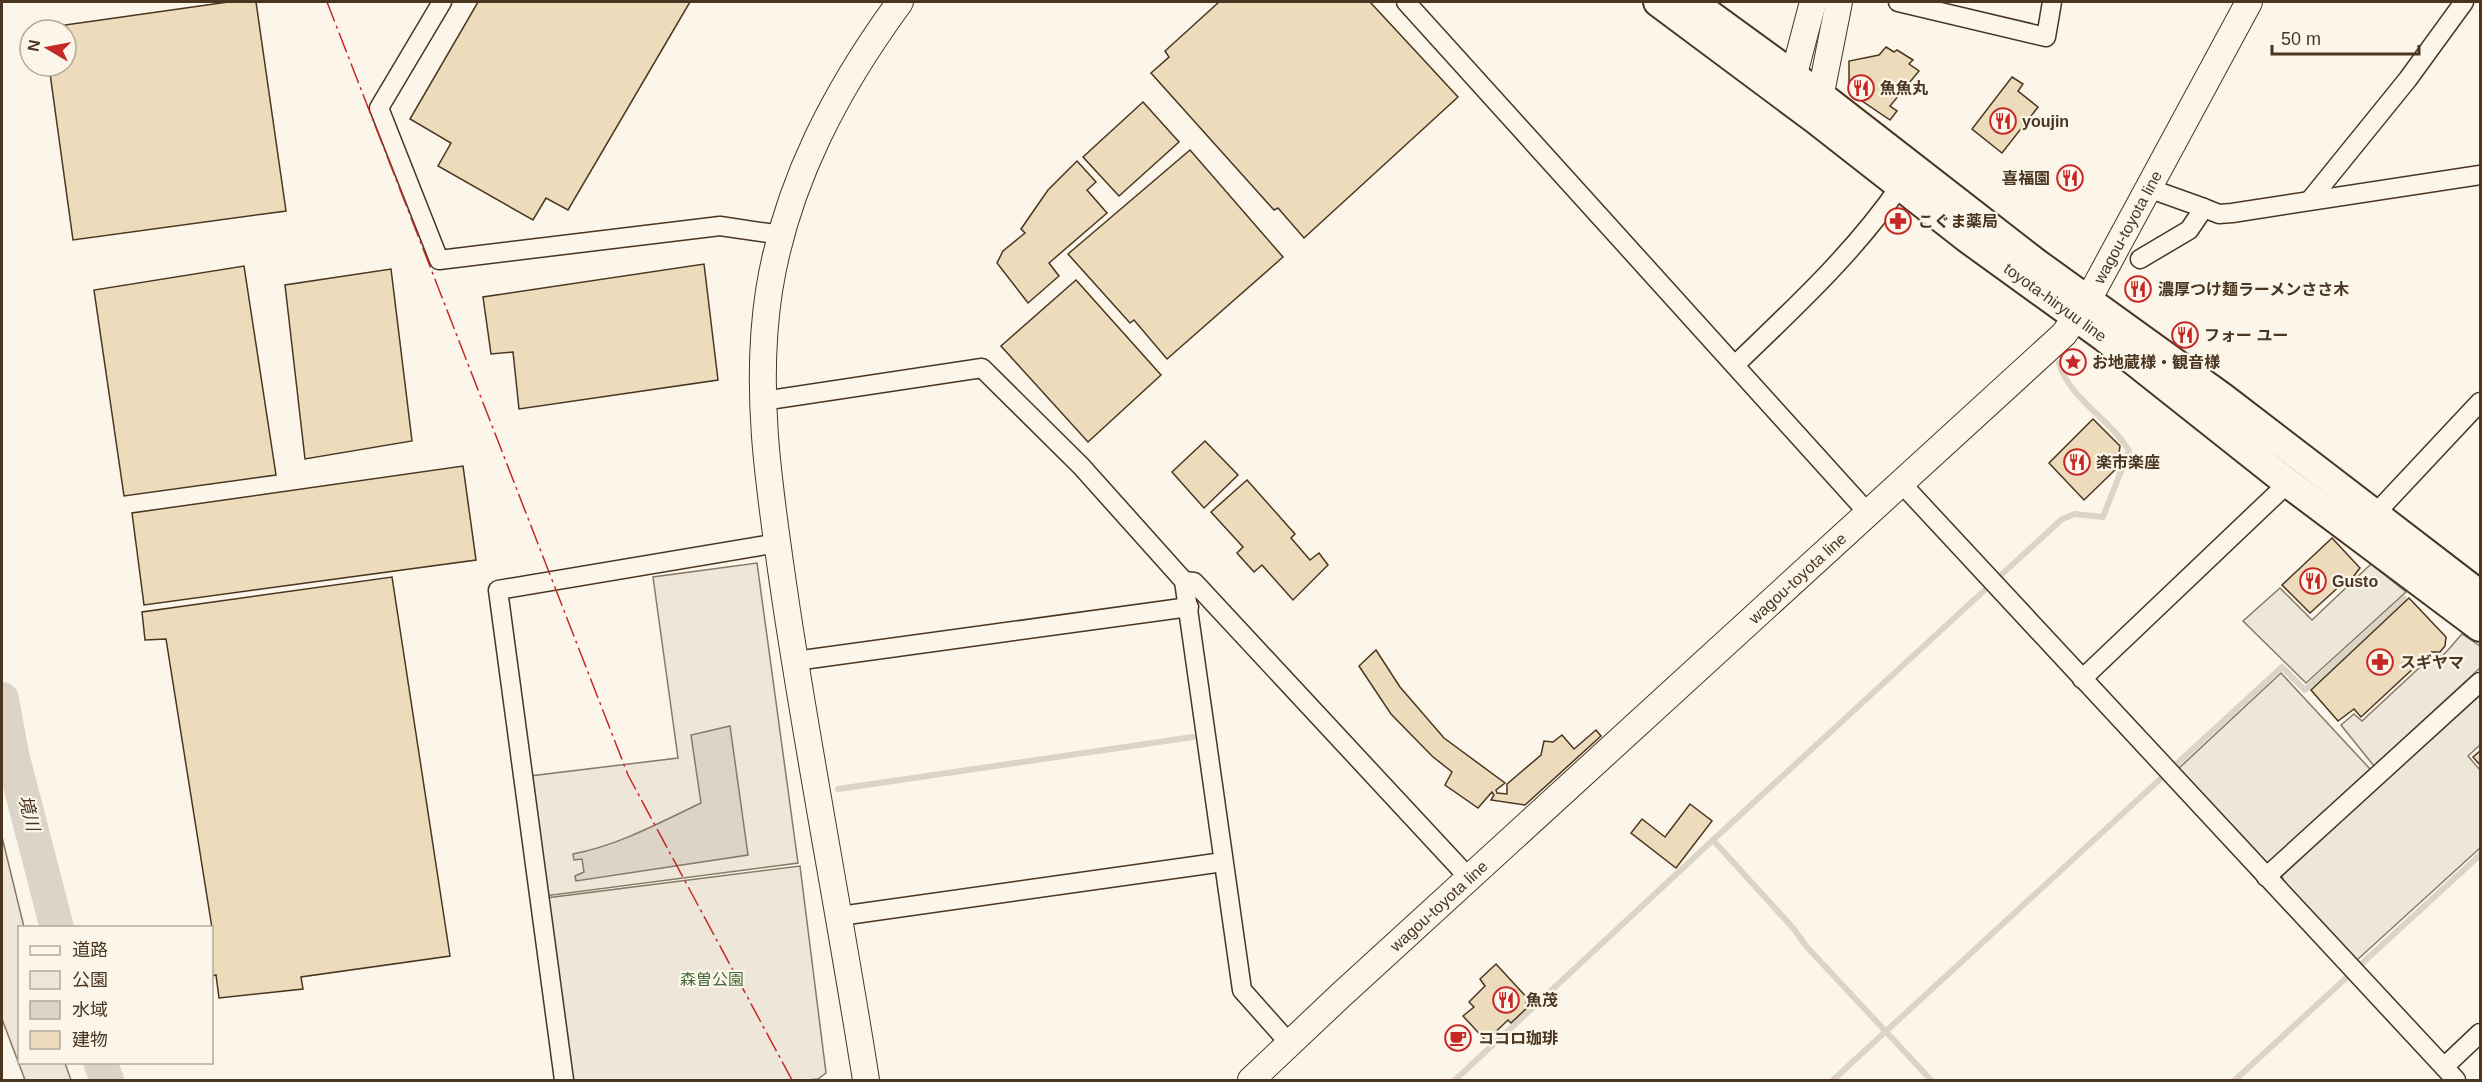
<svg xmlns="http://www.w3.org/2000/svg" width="2482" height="1082" viewBox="0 0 2482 1082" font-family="Helvetica,'Noto Sans JP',sans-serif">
  <rect width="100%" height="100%" fill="#fbf6e9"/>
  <g fill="#ede6d9" stroke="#887966" stroke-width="1.5">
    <path d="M 757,563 L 798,863 L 545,896 L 530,776 L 678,758 L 653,577 Z"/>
    <path d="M 2,837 L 24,927 L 20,928 L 20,1062 L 65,1063 L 71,1080 L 25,1080 L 2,1019 Z"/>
    <path d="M 800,866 L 826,1073 L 818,1079 L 808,1080 L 572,1080 L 546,898 Z"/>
  </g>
  <g fill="#ede7d9" stroke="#887966" stroke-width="1.5">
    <path d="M 2371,564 L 2406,592 L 2306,683 L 2243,621 L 2280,588 L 2312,620 Z"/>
    <path d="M 2462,634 L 2480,646 L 2480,668 L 2374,766 L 2341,725 L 2354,714 L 2362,721 L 2432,656 L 2442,656 L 2448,650 Z"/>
    <path d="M 2281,673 L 2370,769 L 2267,865 L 2178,769 Z"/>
    <path d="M 2480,692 L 2480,745 L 2468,756 L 2480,770 L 2480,848 L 2357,960 L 2284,882 L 2282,876 Z"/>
  </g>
  <path fill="#dcd4c6" stroke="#887966" stroke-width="1.5" d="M 730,726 L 748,855 L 576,881 L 575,876 L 584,872 L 582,859 L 574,860 L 573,854 C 619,845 659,823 701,803 L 691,735 Z"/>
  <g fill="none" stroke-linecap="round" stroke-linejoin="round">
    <g stroke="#dcd4c6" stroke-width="6">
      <path d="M 838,789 L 1193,737"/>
      <path d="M 1455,1080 L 1713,840"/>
      <path d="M 1833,1080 L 2282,667 L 2305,690 L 2404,599"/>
      <path d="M 1931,1080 L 1806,946 L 1793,928 L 1713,840 L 2062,519 L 2075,514 L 2103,517 L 2129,451 C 2110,418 2070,400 2059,363"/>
      <path d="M 2235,1080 L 2480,855"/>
    </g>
    <g stroke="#dcd4c6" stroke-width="34">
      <path d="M 2,699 L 12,754 L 57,928"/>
      <path d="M 100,1062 L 107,1080"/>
    </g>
  </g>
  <g fill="#ecdcbc" stroke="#4a3520" stroke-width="1.5">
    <path d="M 228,2 L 256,2 L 286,211 L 73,240 L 49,66 L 66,66 L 66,30 L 44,28 Z"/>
    <path d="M 478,2 L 690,2 L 568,210 L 546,198 L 533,220 L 438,166 L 451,143 L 410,119 Z"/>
    <path d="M 1219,2 L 1370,2 L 1458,97 L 1304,238 L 1278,208 L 1274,210 L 1151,73 L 1169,57 L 1165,51 Z"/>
    <path d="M 1886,47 L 1894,52 L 1897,50 L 1913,60 L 1909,64 L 1919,71 L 1890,106 L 1897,111 L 1890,120 L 1849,92 L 1849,61 L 1879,55 Z"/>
    <path d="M 2012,77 L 2023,84 L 2018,91 L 2038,107 L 2002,153 L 1972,129 Z"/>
    <path d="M 1143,102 L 1179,142 L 1119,196 L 1083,157 Z"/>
    <path d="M 1190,150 L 1283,257 L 1167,359 L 1134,320 L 1130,323 L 1068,254 Z"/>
    <path d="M 1077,161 L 1096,182 L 1087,190 L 1107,213 L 1049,263 L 1059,276 L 1028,303 L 997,263 L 1003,251 L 1025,233 L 1021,229 L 1048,190 Z"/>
    <path d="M 704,264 L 718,380 L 519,409 L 513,352 L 491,354 L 483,297 Z"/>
    <path d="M 244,266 L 276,475 L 124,496 L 94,290 Z"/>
    <path d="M 391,269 L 412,441 L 305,459 L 285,285 Z"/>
    <path d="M 1076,280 L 1161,375 L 1088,442 L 1001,346 Z"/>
    <path d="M 2093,419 L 2120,446 L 2117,468 L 2084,500 L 2049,463 Z"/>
    <path d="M 1205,441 L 1238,475 L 1204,508 L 1172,472 Z"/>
    <path d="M 463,466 L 476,560 L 144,605 L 132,513 Z"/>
    <path d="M 1247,480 L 1295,534 L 1291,538 L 1310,560 L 1319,553 L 1328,565 L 1293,600 L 1262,565 L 1254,572 L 1237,553 L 1243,547 L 1211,512 Z"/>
    <path d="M 2332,538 L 2360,568 L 2346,586 L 2343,583 L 2310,613 L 2282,585 Z"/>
    <path d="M 392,577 L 450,956 L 301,977 L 303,989 L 219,998 L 216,975 L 212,976 L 212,928 L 166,639 L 145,640 L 142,612 Z"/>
    <path d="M 2409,598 L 2446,637 L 2445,646 L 2440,652 L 2431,652 L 2361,717 L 2354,709 L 2338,721 L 2311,690 Z"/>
    <path d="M 1376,650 L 1400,687 L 1444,738 L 1505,783 L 1496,790 L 1497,793 L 1507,794 L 1507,784 L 1541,755 L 1544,741 L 1553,742 L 1562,735 L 1574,749 L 1596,730 L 1601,736 L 1525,805 L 1491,800 L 1494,795 L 1492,792 L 1478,808 L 1445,785 L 1452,772 L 1432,756 L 1391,714 L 1359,666 Z"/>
    <path d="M 2480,751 L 2480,765 L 2473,757 Z"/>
    <path d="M 1690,804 L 1712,821 L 1676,868 L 1631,833 L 1642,819 L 1665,837 Z"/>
    <path d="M 1496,964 L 1529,1000 L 1526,1003 L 1529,1006 L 1511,1023 L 1508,1020 L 1486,1041 L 1463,1016 L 1474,1007 L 1469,1002 L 1485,986 L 1480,979 Z"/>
  </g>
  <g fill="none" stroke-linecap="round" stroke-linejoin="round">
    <g stroke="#4a3520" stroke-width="21">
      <g id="street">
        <path d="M 442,2 L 379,108 L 439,260 L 720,226 L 781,235"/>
        <path d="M 1406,2 L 1869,514"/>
        <path d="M 1898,2 L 2046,37 L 2052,2"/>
        <path d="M 2148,188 L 2204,208"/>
        <path d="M 2310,200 L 2408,79 L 2464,2"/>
        <path d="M 2140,259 L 2189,230 L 2204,208 L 2219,214 L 2232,213 L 2480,175"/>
        <path d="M 1735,365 C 1793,309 1854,253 1900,186"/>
        <path d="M 762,401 L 982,368 L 1081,466 L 1184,581 L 1242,990 L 1290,1044"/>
        <path d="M 1902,484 L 2456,1080"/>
        <path d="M 2376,513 L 2480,402"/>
        <path d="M 1184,581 L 1194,582 L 1470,879"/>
        <path d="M 795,661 L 1189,607"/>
        <path d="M 2082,679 L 2288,483"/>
        <path d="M 2266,877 L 2480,682"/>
        <path d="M 840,916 L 1223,862"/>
        <path d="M 2444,1067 L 2480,1033"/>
        <path d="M 564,1080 L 498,590 L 778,543"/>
      </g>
    </g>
    <g stroke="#4a3520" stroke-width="28">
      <g id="secondary">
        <path d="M 1789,93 L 1813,2"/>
        <path d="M 1817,113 L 1839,2"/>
        <path d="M 866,1080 C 841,921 810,763 786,604 C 771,499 753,396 769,291 C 786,183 837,88 900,2"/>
        <path id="s1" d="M 1251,1080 L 1341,995 L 2064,334 L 2088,300 L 2249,2"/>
      </g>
    </g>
    <g stroke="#4a3520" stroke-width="32">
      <g id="primary">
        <path id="s2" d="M 1658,2 L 1815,119 L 1967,238 L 2104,337 L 2288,483 L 2480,627"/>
        <path d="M 1692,2 L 1821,96 L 2036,263 L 2222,397 L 2480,595"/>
      </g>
    </g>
    <use href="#street" stroke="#fbf6e9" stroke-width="18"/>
    <use href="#secondary" stroke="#fbf6e9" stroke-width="26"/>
    <use href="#primary" stroke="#fbf6e9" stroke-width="28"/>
    <path stroke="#c62828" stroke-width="1.5" stroke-dasharray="21 4.5 3 4.5" stroke-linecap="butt" d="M 327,2 L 628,775 L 792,1080"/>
  </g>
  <defs>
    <g id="restaurant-ring" transform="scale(1.35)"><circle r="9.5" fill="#fbf6e9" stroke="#c62828" stroke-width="1.5"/><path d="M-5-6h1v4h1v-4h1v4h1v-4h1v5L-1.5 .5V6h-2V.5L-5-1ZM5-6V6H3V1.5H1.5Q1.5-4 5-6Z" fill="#c62828"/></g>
    <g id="pharmacy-ring" transform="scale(1.35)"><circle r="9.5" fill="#fbf6e9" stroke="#c62828" stroke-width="1.5"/><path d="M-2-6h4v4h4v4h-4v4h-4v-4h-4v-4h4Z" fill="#c62828"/></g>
    <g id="sight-ring" transform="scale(1.35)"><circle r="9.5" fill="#fbf6e9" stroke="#c62828" stroke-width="1.5"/><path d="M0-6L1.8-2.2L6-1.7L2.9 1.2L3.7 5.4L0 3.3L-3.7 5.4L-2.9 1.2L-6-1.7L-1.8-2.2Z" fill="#c62828"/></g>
    <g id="cafe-ring" transform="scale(1.35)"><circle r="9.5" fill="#fbf6e9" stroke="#c62828" stroke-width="1.5"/><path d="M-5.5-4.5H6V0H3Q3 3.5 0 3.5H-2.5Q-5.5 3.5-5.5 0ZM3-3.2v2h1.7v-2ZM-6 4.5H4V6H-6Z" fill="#c62828"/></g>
  </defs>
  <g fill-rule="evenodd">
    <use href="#restaurant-ring" x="1861" y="88"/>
    <use href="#restaurant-ring" x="2003" y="121"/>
    <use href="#restaurant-ring" x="2070" y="178"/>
    <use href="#pharmacy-ring" x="1898" y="221"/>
    <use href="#restaurant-ring" x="2138" y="289"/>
    <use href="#restaurant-ring" x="2185" y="335"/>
    <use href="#sight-ring" x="2073" y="362"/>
    <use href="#restaurant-ring" x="2077" y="462"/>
    <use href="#restaurant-ring" x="2313" y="581"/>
    <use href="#pharmacy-ring" x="2380" y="662"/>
    <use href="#restaurant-ring" x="1506" y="1000"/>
    <use href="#cafe-ring" x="1458" y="1038"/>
  </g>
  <g text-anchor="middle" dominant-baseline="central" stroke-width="4.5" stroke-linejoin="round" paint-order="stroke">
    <g font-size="16" font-weight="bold" fill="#4a3520" stroke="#fbf6e9" text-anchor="start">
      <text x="1880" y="88">魚魚丸</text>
      <text x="2022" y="121">youjin</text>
      <text x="2050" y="178" text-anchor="end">喜福園</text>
      <text x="1918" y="221">こぐま薬局</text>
      <text x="2158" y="289">濃厚つけ麺ラーメンささ木</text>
      <text x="2204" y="335">フォー ユー</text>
      <text x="2092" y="362">お地蔵様・観音様</text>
      <text x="2096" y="462">楽市楽座</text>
      <text x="2332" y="581">Gusto</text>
      <text x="2400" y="662">スギヤマ</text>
      <text x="1526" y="1000">魚茂</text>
      <text x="1478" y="1038">ココロ珈琲</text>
    </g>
    <g font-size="16" fill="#4a3520" stroke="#fbf6e9">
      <text stroke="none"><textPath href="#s1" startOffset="1228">wagou-toyota line</textPath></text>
      <text stroke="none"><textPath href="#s2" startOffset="498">toyota-hiryuu line</textPath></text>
      <text stroke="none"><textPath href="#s1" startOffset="742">wagou-toyota line</textPath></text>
      <text stroke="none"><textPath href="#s1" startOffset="256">wagou-toyota line</textPath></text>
    </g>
    <g font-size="16" fill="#436837" stroke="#fbf6e9">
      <text x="712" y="979">森曽公園</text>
    </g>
    <g font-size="18" font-style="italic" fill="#4a3520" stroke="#fbf6e9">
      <text transform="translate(29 813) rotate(76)">境川</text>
    </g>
  </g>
  <rect width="2482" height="1082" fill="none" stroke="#4a3520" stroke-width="6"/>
  <rect x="18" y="926" width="195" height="138" fill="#fbf6e9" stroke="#b4a999" stroke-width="1.5"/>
  <rect x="30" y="946" width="30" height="9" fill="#fbf6e9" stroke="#b4a999" stroke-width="1.5"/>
  <text x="72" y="956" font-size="18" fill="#4a3520">道路</text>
  <rect x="30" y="971" width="30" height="18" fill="#ede6d9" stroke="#b4a999" stroke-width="1.5"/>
  <text x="72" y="986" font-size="18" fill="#4a3520">公園</text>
  <rect x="30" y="1001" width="30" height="18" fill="#dcd4c6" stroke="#b4a999" stroke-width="1.5"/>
  <text x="72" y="1016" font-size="18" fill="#4a3520">水域</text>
  <rect x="30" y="1031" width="30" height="18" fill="#ecdcbc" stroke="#b4a999" stroke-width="1.5"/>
  <text x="72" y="1046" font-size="18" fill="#4a3520">建物</text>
  <g transform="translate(48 48) rotate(280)"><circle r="28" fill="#fbf6e9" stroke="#b4a999" stroke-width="1.5"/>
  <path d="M0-4.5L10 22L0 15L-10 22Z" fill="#c62828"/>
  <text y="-9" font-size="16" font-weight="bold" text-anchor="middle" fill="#4a3520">N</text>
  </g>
  <path d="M2272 45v9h147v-9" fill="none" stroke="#4a3520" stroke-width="3"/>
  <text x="2281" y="45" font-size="18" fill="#4a3520" stroke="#fbf6e9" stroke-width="4.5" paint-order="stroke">50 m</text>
</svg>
